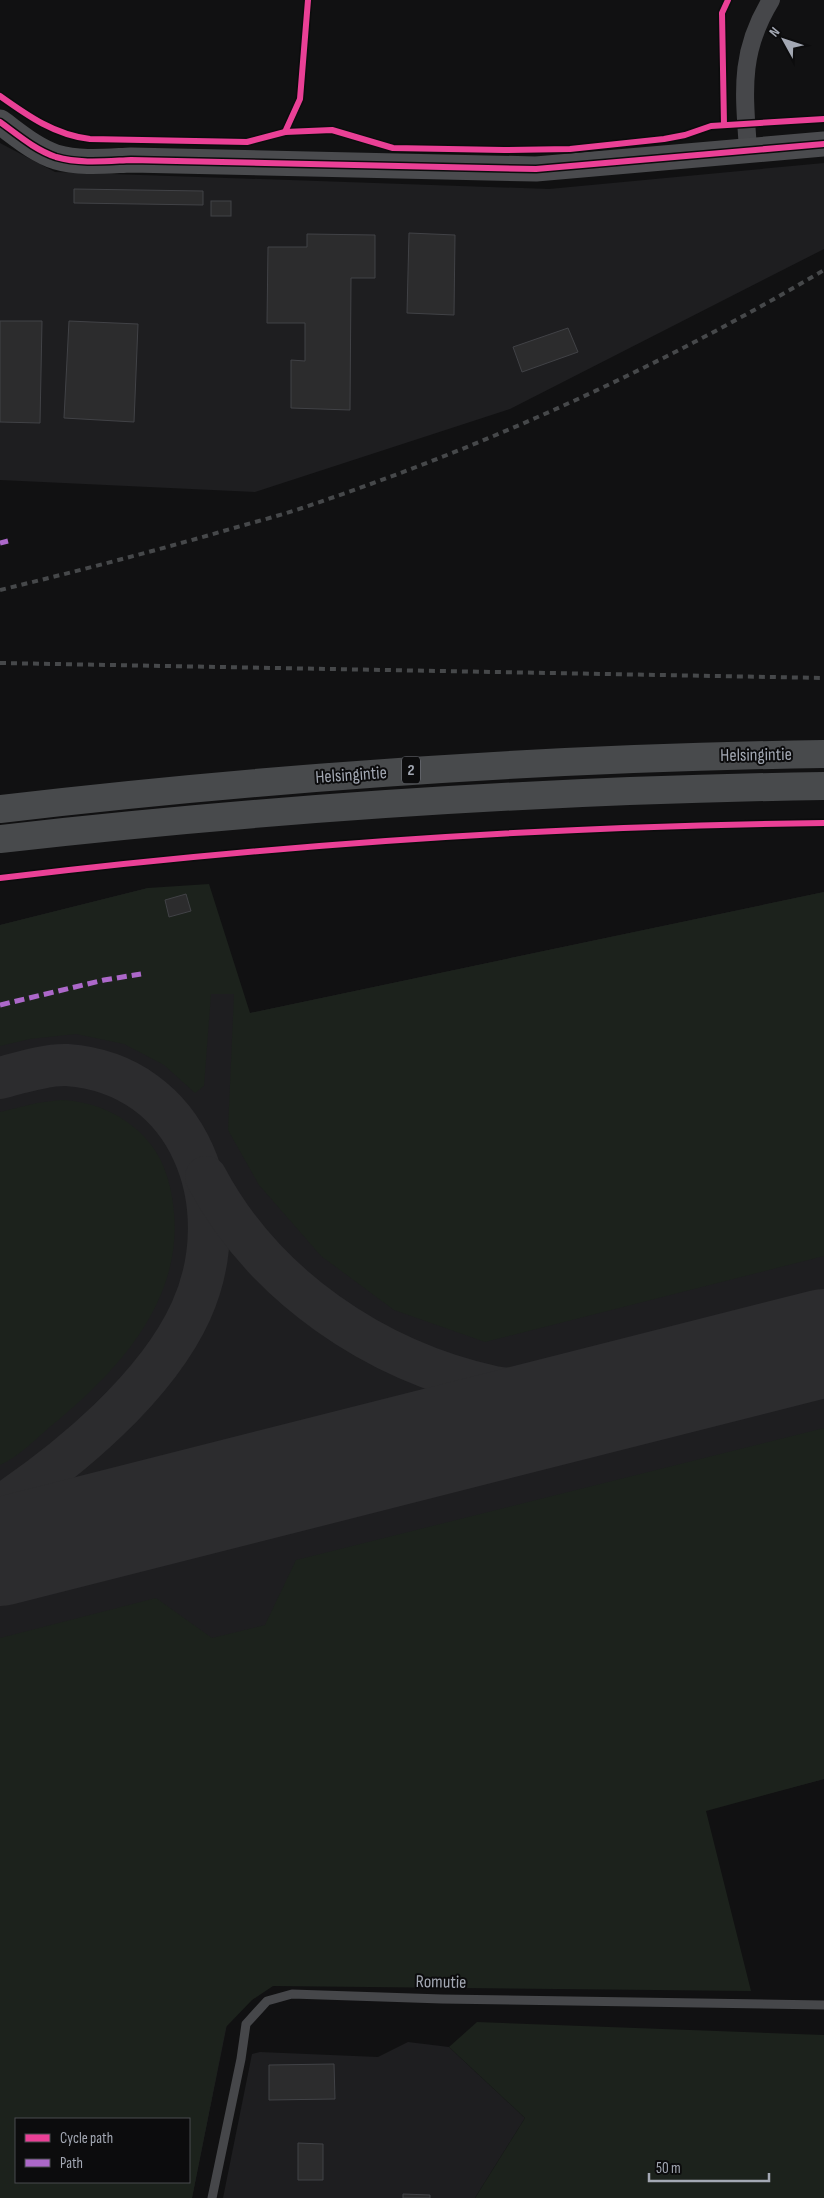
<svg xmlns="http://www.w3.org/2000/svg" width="824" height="2198" viewBox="0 0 824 2198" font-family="'Sofia Sans Condensed',sans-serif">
  <rect width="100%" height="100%" fill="#111112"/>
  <g fill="#1e1e20" fill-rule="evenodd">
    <path d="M 0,143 L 55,172 L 549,189 L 824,163 L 824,249 L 510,409 L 255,492 L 0,480 Z"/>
    <path d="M 148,888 L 250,1013 L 824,892 L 824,1779 L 246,1930 L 192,2198 L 0,2198 L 0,925 ZM 16,2119 L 189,2119 L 189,2182 L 16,2182 Z"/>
    <path d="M 408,2042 L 449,2047 L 525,2118 L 475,2198 L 223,2198 L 252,2054 L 260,2052 L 378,2057 Z"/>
  </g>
  <g fill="#1c221c" fill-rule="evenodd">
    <path d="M 209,884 L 250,1013 L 824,892 L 824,1256 L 485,1342 L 394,1310 L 321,1256 L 259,1185 L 228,1130 L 234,994 L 211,994 L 204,1086 L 195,1093 L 164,1065 L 124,1044 L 76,1034 L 30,1039 L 0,1046 L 0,925 L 148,888 Z"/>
    <path d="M 60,1100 C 96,1101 130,1117 152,1146 C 166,1165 172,1189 174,1213 C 182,1303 116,1373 51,1426 C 37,1438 17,1458 0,1465 L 0,1112 L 37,1103 Z"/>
    <path d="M 824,1428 L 824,1779 L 706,1811 L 751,1991 L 273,1986 L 252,2000 L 226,2027 L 192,2198 L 0,2198 L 0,1638 L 156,1598 L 212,1638 L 265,1625 L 296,1560 ZM 16,2119 L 189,2119 L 189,2182 L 16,2182 Z"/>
    <path d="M 477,2022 L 824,2035 L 824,2198 L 475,2198 L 525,2118 L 449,2047 Z"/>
  </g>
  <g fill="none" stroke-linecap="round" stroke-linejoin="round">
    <g stroke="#2c2c2e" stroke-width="42">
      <path d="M 0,1078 C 19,1073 47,1064 67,1065 C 191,1074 238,1207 191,1311 C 156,1388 69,1460 0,1506"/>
      <path d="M 206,1177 C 264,1286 375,1361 494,1387 C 504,1389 514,1389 524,1390 C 539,1391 555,1394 569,1393 C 596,1392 622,1389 649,1387"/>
    </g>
    <path stroke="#2c2c2e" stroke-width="108" d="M 0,1552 L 824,1343"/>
  </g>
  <g fill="#2c2c2d" stroke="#414246">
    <path d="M 74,189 L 203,191 L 203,205 L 74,203 Z"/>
    <rect x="211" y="201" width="20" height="15"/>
    <path d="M 409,233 L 455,235 L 454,315 L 407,313 Z"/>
    <path d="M 307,234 L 375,235 L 375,278 L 351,278 L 350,410 L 291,408 L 291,360 L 305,361 L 305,323 L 267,323 L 268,247 L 307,247 Z"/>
    <path d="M 0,321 L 42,321 L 40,423 L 0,422 Z"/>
    <path d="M 69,321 L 138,324 L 134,422 L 64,418 Z"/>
    <path d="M 568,328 L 578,352 L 522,372 L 513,347 Z"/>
    <path d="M 186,894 L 191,911 L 169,917 L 165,900 Z"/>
    <path d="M 334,2064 L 335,2099 L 269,2100 L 269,2065 Z"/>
    <path d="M 298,2143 L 323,2144 L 323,2180 L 298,2180 Z"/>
    <path d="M 403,2194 L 430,2195 L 430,2198 L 403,2198 Z"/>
  </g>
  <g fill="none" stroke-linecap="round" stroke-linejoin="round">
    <path stroke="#46474a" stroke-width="9" d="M 212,2198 L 241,2059 L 246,2024 L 267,2001 L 292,1994 L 442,1999 L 824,2005"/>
    <path stroke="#46474a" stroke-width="18" d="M 748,149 C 744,91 739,52 771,0"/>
    <path stroke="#4a4b4e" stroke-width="25" d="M 0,122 C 18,135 35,150 56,157 C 80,164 107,161 131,160 L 536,169 L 824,144"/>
    <g stroke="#484a4c" stroke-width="28">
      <path d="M 0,809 C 274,777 548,758 824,754"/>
      <path d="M 0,839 C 274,808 548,790 824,786"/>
    </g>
    <g stroke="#46484a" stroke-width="4" stroke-dasharray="6 5" stroke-linecap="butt">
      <path d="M 0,590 C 74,572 147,553 220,532 C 247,524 275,517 302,508 C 484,447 659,368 824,270"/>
      <path d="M 0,663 L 824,678"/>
    </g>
    <g stroke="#ac68c9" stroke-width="5" stroke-dasharray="10 5" stroke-linecap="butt">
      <path d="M 0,543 L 8,541"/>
      <path d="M 0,1005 L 104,980 L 141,974"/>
    </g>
    <g stroke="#0c0c0d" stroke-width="9">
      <g id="cycleway">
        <path d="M 0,96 C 28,116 55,135 90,139 L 247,142 L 285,132 L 332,130 L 393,148 L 504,150 L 570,149 L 664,139 L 685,135 L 711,126 L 824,119"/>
        <path d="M 0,122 C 18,135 35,150 56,157 C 80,164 107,161 131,160 L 536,169 L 824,144"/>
        <path d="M 724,125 L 722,13 L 728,0"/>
        <path d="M 285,132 L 300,99 L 308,0"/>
        <path d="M 0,878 C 273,845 549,826 824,823"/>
      </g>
    </g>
    <use href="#cycleway" stroke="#ea4096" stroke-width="6"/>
  </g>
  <g text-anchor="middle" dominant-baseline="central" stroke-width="4" stroke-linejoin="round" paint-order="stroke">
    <rect fill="#0c0c0d" stroke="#767981" stroke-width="1" x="402" y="756.5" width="18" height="27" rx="4"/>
    <g font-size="16" font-weight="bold" fill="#a3a8b3">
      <text x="411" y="770">2</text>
    </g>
    <g font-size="18" fill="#a3a8b3" stroke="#0c0c0d">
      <text transform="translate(756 755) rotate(-1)">Helsingintie</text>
      <text transform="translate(351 775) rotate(-4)">Helsingintie</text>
      <text transform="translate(441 1982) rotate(1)">Romutie</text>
    </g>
  </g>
  <rect x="15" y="2118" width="175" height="65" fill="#0c0c0d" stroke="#484a4f"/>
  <rect x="25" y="2134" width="25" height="8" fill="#ea4096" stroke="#484a4f"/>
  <text x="60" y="2143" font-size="15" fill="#a3a8b3">Cycle path</text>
  <rect x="25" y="2159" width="25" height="8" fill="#ac68c9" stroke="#484a4f"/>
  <text x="60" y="2168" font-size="15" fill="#a3a8b3">Path</text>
  <g transform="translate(784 40) rotate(310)" stroke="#0c0c0d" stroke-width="4" paint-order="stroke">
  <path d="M0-4L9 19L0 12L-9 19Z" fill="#a3a8b3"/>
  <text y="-8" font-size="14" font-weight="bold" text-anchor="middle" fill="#a3a8b3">N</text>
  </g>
  <path d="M649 2173v8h120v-8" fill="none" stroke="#a3a8b3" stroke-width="2.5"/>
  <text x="656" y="2173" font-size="15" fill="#a3a8b3" stroke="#0c0c0d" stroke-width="4" paint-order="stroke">50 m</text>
</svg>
